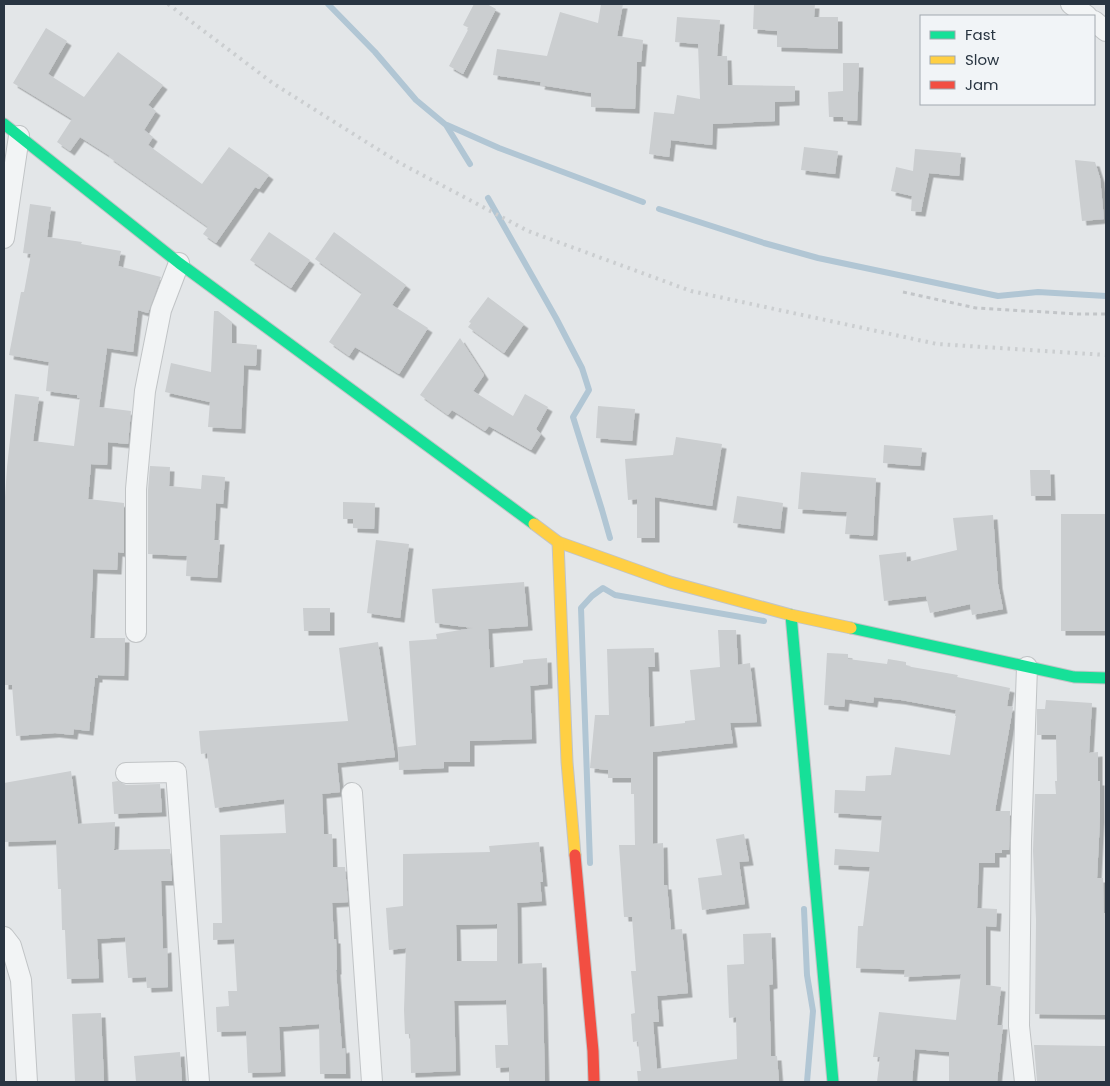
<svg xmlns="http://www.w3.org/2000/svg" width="1110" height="1086" viewBox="0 0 1110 1086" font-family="Poppins,sans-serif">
  <defs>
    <filter id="shadow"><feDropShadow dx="4.5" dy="4.5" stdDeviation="0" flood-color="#0004"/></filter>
  </defs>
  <rect width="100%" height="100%" fill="#e3e6e8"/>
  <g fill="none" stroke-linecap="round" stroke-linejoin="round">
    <g stroke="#b1c6d4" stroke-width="6">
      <path d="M 328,4 L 375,52 L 416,100 L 446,125 L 470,164"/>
      <path d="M 447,125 L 499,148 L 643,202"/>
      <path d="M 488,198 L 556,318 L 582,368 L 589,390 L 573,417 L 602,510 L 610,538"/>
      <path d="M 659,209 L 764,243 L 818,258 L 998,296 L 1038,292 L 1106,296"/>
      <path d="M 590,863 L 581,608 L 592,596 L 603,588 L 615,595 L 764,621"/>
      <path d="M 804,909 L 807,975 L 813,1011 L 807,1082"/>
    </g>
  </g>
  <g fill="#cbced0" fill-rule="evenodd" filter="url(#shadow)">
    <path d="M 474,4 L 487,4 L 496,9 L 463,74 L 449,66 L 469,28 L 463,25 Z"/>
    <path d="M 601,4 L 623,4 L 617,36 L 643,40 L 641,62 L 637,62 L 635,109 L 591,107 L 591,93 L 540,85 L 541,82 L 493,75 L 497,49 L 547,56 L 560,12 L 598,23 Z"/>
    <path d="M 754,4 L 793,5 L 793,4 L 815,4 L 814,17 L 838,17 L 838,49 L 777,47 L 777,31 L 753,29 Z"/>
    <path d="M 677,17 L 720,20 L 717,56 L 727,56 L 728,85 L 795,86 L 795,101 L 775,102 L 775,121 L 713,124 L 712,145 L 671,140 L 669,157 L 649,154 L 654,112 L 674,114 L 677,95 L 700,99 L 698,44 L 675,42 Z"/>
    <path d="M 46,28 L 67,41 L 48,74 L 84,97 L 118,52 L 163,85 L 148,105 L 156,111 L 144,130 L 153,137 L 148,145 L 202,184 L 229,147 L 269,175 L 259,189 L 255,187 L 216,243 L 203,234 L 208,227 L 109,157 L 110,156 L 80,137 L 70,151 L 57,142 L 72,119 L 13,83 Z"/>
    <path d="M 843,63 L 859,63 L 857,121 L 843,120 L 843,117 L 829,117 L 828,92 L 843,91 Z"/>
    <path d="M 804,147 L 838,151 L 835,174 L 801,170 Z"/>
    <path d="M 915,149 L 961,153 L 959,176 L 929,173 L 921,212 L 911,211 L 912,196 L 891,191 L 896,167 L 913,171 Z"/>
    <path d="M 1075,160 L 1095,162 L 1100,178 L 1104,219 L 1082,221 Z"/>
    <path d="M 30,204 L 51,207 L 47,237 L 82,242 L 81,244 L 121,251 L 118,266 L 161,277 L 148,313 L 138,310 L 133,352 L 107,348 L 99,407 L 131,411 L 128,444 L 108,442 L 107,465 L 91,464 L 88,499 L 124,503 L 124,553 L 118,552 L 117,570 L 93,569 L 90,638 L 125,638 L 124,676 L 98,675 L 98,678 L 95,678 L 89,731 L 74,729 L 73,735 L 55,733 L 16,736 L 12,685 L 4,685 L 4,513 L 7,467 L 15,394 L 39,397 L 33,441 L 74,446 L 80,398 L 77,398 L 77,395 L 46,391 L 49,362 L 9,355 L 21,292 L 24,292 L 31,254 L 23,253 Z"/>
    <path d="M 269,232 L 310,260 L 291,288 L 250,260 Z"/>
    <path d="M 334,232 L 406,285 L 392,305 L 428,328 L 399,374 L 355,347 L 349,356 L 329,342 L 362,293 L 315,259 Z"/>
    <path d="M 488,297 L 524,324 L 504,353 L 468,327 L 471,323 L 469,322 Z"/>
    <path d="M 214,311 L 218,311 L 232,322 L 232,343 L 257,345 L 256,366 L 244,365 L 241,429 L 208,427 L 210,402 L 165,392 L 171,363 L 211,372 Z"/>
    <path d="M 460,338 L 484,375 L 473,391 L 513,416 L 525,394 L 548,407 L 536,429 L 541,434 L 531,450 L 489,426 L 485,431 L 452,410 L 448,415 L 420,395 Z"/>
    <path d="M 598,406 L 635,409 L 632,441 L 596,438 Z"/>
    <path d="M 676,437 L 722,444 L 712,506 L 655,497 L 655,538 L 637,538 L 637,499 L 628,500 L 625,459 L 673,455 Z"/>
    <path d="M 884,445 L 922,448 L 920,466 L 883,463 Z"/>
    <path d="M 150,466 L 170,467 L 169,486 L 201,489 L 202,475 L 225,477 L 223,504 L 216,503 L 214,540 L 220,540 L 217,578 L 186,576 L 187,556 L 148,554 L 148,490 Z"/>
    <path d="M 1030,470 L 1050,470 L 1051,496 L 1031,496 Z"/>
    <path d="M 801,472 L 876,478 L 873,536 L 845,534 L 847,512 L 798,509 Z"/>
    <path d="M 737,496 L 783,503 L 780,529 L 733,523 Z"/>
    <path d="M 343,502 L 375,503 L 374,529 L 353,528 L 353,519 L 343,519 Z"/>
    <rect x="1061" y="514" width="45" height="117"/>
    <path d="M 993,515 L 998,584 L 1003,609 L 972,615 L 970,604 L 930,613 L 926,596 L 884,601 L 879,555 L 906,552 L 907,562 L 957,550 L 953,518 Z"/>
    <path d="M 376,540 L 409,544 L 400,618 L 367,613 Z"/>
    <path d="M 524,582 L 528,626 L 488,629 L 490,668 L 523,663 L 523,660 L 547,658 L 548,684 L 530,686 L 532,739 L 470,741 L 470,762 L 444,762 L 444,768 L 399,770 L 398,747 L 416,745 L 409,641 L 437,639 L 436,634 L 473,628 L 435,623 L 432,589 Z"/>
    <path d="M 303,608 L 330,608 L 330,631 L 304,631 Z"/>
    <path d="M 718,630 L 736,630 L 738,665 L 750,663 L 757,722 L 730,723 L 733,743 L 653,752 L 653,844 L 663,843 L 664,885 L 667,885 L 671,930 L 682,929 L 688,993 L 657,996 L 659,1022 L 653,1022 L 657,1069 L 737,1059 L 736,1017 L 729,1018 L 727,965 L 744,964 L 743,934 L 771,933 L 773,984 L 769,985 L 771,1056 L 777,1056 L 779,1082 L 638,1082 L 637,1071 L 641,1071 L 638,1041 L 633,1042 L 631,1014 L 635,1013 L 631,971 L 636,971 L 632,917 L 624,917 L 619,845 L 635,845 L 634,794 L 631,794 L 631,778 L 608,778 L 608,770 L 590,768 L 595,715 L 609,715 L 607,649 L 654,648 L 655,667 L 648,667 L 650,727 L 685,723 L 685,721 L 695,720 L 690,670 L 720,667 Z"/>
    <path d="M 378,642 L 395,757 L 337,763 L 340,792 L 322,794 L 324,834 L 332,834 L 333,867 L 345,867 L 348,902 L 332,903 L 334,939 L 336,939 L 337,970 L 336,970 L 342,1049 L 345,1048 L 346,1074 L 320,1074 L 319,1024 L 279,1027 L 281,1072 L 248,1073 L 246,1031 L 217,1032 L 216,1007 L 229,1006 L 228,991 L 237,991 L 234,939 L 213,940 L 213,923 L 222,923 L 220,835 L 286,833 L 284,799 L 215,808 L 207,753 L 201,754 L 199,731 L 348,721 L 339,648 Z"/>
    <path d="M 827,653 L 848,654 L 848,659 L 887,664 L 888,659 L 906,662 L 906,666 L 958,675 L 957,677 L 1010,688 L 1007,706 L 1013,707 L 995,811 L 1010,811 L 1009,850 L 1002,850 L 1002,853 L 995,853 L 995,863 L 979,863 L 977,908 L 997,909 L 996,927 L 986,926 L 986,985 L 1001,987 L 997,1025 L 1003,1025 L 997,1082 L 949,1082 L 949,1052 L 915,1049 L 912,1082 L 877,1082 L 880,1057 L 873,1057 L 879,1012 L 956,1020 L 961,974 L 904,977 L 905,970 L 856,968 L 858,926 L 863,926 L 870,867 L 834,865 L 835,849 L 879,852 L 882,816 L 834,813 L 835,790 L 865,791 L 866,776 L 891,775 L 895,747 L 950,755 L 956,716 L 955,716 L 956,710 L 901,700 L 874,697 L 873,703 L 845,699 L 844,707 L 824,705 Z"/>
    <path d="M 1046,700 L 1092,703 L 1089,753 L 1098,752 L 1098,781 L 1100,781 L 1100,818 L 1097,878 L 1103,878 L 1104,913 L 1106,913 L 1105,1015 L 1035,1014 L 1036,920 L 1033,851 L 1035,794 L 1056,794 L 1055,781 L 1057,781 L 1056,735 L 1037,735 L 1037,709 L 1045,709 Z"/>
    <path d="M 71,771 L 78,824 L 115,822 L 114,850 L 170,849 L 172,881 L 161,881 L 163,949 L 167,948 L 168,987 L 147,988 L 146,977 L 128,978 L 125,937 L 97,939 L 99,978 L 67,979 L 65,930 L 62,930 L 61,889 L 58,889 L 56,840 L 4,842 L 4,783 Z"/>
    <path d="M 118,781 L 126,785 L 160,784 L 162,812 L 114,814 L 112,782 Z"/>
    <path d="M 744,834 L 749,861 L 739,862 L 745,904 L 702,910 L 698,878 L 722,875 L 716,839 Z"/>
    <path d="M 539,842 L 543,882 L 540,882 L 542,901 L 517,903 L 518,964 L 542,963 L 545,1082 L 509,1082 L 509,1067 L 496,1068 L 495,1045 L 508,1045 L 506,1000 L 454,1001 L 456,1071 L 411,1073 L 410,1034 L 405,1034 L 404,1010 L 406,948 L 389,950 L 386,908 L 403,906 L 403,854 L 490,852 L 489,846 ZM 497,924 L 497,961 L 457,961 L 456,925 Z"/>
    <path d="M 101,1013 L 104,1082 L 75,1082 L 72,1014 Z"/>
    <path d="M 1034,1045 L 1106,1046 L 1106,1082 L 1037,1082 Z"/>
    <path d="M 180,1052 L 182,1082 L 136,1082 L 134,1056 Z"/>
  </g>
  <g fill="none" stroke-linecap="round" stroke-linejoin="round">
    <g stroke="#c1c4c6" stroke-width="22">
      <g id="street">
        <path d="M 1071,4 L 1087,16"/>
        <path d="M 1094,21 L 1106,31"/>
        <path d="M 4,238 L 19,136"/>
        <path d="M 136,632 L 136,489 L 145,391 L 161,310 L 179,263"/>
        <path d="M 126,773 L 176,772 L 199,1082"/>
        <path d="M 352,793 L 372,1082"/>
        <path d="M 4,937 L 11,946 L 21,980 L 27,1082"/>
        <path d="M 1025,1082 L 1019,1026 L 1021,841 L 1027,667"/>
      </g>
    </g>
    <g stroke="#c1c4c6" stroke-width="13">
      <g id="fast">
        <path d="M 4,124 L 179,263 L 534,524"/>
        <path d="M 791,615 L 833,1082"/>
        <path d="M 851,628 L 1074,677 L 1106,678"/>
      </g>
    </g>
    <g stroke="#c1c4c6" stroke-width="13">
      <g id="slow">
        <path d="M 534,524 L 558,542 L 670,582 L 791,615 L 851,628"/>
        <path d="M 558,542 L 567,762 L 575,855"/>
      </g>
    </g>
    <g stroke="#c1c4c6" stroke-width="13">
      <path id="jam" d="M 575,855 L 593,1051 L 594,1082"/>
    </g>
    <path stroke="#c2c5c8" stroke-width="3" stroke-dasharray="4 4" stroke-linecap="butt" d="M 903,292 L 976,308 L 1078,314 L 1106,314"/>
    <use href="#street" stroke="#f2f4f5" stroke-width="20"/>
    <use href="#fast" stroke="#16e098" stroke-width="11"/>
    <use href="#slow" stroke="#ffcf43" stroke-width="11"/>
    <use href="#jam" stroke="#f24e42" stroke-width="11"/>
    <path stroke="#cbced0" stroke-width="4" stroke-dasharray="2.5 5" stroke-linecap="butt" d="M 168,4 L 274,84 L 398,162 L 528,231 L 691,291 L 937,344 L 1106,355"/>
  </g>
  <rect width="1110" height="1086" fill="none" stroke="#293542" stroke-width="10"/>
  <rect x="920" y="15" width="175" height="90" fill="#f1f4f7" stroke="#a1a8af"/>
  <rect x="930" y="31" width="25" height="8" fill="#16e098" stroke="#a1a8af"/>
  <text x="965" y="40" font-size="15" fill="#293542">Fast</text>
  <rect x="930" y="56" width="25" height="8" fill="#ffcf43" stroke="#a1a8af"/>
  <text x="965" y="65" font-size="15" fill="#293542">Slow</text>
  <rect x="930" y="81" width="25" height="8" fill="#f24e42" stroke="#a1a8af"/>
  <text x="965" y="90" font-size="15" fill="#293542">Jam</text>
</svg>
